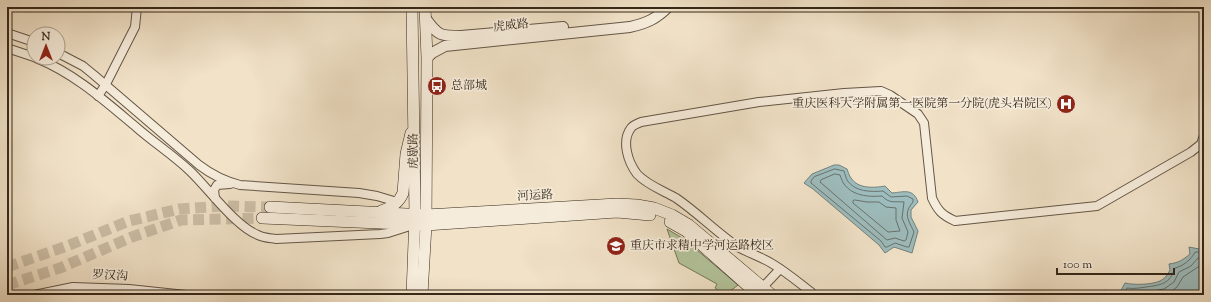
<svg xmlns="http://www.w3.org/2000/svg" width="1211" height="302" viewBox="0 0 1211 302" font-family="'Sorts Mill Goudy','Noto Serif SC',serif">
  <rect width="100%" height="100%" fill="#f1e2c8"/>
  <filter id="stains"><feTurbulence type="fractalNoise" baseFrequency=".005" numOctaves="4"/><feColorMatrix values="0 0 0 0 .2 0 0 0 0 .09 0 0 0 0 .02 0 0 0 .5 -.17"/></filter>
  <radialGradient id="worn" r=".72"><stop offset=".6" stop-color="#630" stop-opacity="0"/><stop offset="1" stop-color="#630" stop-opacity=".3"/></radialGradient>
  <path fill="#b3c49b" stroke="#74765a" d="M 667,229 L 684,239 L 738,285 L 725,295 L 715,288 L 717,284 L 679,263 Z"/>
  <g fill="#9dbcbd" stroke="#73817c">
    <path d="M 834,165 L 839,165 L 847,169 C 848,171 849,176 851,178 C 858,189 874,188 885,186 L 892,193 C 904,192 913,188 918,202 L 911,210 L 911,217 L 918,231 L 912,253 L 894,247 L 885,253 L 879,245 L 813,189 L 804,183 L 812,174 Z"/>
    <path d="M 1189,247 L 1199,249 L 1202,247 C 1205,262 1205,280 1202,295 L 1097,295 L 1105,290 L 1114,294 L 1119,294 L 1125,283 C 1133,285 1151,285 1160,281 C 1165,279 1168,274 1170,270 L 1169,264 C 1178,263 1183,260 1190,254 Z"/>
  </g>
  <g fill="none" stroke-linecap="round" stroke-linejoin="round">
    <g stroke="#68726c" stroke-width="1">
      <path d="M 835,169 L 844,171 C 845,174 846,178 847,180 C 855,192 871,192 883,191 L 891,197 L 907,196 L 913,199 L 913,202 C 903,214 908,219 914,232 L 909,247 L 907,247 L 895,243 L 887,247 L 885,247 L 881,241 L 811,183 L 811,181 L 814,177 Z"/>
      <path d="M 835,174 L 840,175 C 841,178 842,181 844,184 C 853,196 868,197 882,196 C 890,204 893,201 904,202 L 902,218 L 908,232 L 906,240 L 904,241 L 895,238 L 887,240 L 820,182 L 821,180 Z"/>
      <path d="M 855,200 L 867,202 L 879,202 L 886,207 L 896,208 L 896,220 L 900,231 L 888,232 L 853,203 L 853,201 Z"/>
      <path d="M 1123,295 L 1127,288 C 1134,289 1139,288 1146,287 C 1161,285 1170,284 1175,268 C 1183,266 1191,260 1195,252 L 1204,252"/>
      <path d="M 1129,295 L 1164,289 L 1174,282 L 1179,272 L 1191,266 L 1198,258 L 1204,257"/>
      <path d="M 1166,295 L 1177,287 L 1183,277 L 1204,263"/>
    </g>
    <g stroke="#cbbda5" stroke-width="11" stroke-dasharray="11 5.5" stroke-linecap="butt">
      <path d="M 7,267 L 67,246 L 129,221 L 179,209 L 223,206 L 270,207"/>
      <path d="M 7,285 L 60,268 L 132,237 L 181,220 L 262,218"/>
    </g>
    <g stroke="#635646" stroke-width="10">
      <g id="minor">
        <path d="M 7,33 L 34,42"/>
        <path d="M 7,48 L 34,57"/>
        <path d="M 58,53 L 83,66 L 94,75 L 199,165 C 212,175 224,181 240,185 L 359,193 L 377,196 L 397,202"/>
        <path d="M 36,58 C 74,73 105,101 136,127 C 153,142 173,155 190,171 C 209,189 235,226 258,235 C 264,238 270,238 276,239 L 380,234 L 388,233 L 410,226"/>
        <path d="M 98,96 L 106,84 L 135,27 L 137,7"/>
        <path d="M 215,198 L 214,190 L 217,185 L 230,184"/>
        <path d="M 763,287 L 780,269"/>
        <path d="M 34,295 L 73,287 L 129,289 L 186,295"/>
        <path d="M 812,295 L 811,292 C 798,282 785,271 771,263 C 761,257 749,253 738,247 C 716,232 698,213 676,198 C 664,191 647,185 637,174 C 628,162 621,141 631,128 C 633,125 637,124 641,122 L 759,102 L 844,93 L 881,91 L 890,95 L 918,114 L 924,123 L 932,198 C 938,211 942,215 955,221 L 1097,206 L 1191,152 L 1201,144 L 1204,135"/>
      </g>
    </g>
    <g stroke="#635646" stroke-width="12">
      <g id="tertiary">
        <path d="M 426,19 C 438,36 441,36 461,36 L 563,27"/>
        <path d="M 427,58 L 432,53 L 445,46 L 630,27 C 647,23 656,19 668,7"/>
      </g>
    </g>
    <g stroke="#34281a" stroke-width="12">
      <g id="secondary">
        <path d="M 270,207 L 426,215 L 617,204 L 637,205 L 654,208 L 672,215 L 689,225 L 772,295"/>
        <path d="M 381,211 C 391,208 399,203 403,193 L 406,154 L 411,133"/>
        <path d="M 262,218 L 426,225 L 617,212 L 650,215"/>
        <path d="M 670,222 L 686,231 L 758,295"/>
        <path d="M 412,295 L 415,215 L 412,7"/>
        <path d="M 422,295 L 426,225 L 427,58 L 425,7"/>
      </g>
    </g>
    <use href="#minor" stroke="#f6ecdb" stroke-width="8"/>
    <use href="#tertiary" stroke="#f6ecdb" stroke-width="10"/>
    <use href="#secondary" stroke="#f6ecdb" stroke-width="11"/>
  </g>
  <defs>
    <g id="bus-disc" transform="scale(1)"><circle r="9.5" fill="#8f2418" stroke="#f6ecdb"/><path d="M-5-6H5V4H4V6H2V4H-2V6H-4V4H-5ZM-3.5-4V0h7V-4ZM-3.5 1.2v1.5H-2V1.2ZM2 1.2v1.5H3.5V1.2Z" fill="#fff"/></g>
    <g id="hospital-disc" transform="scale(1)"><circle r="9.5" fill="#8f2418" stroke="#f6ecdb"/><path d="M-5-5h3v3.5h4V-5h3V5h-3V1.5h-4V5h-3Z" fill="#fff"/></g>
    <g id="school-disc" transform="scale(1)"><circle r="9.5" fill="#8f2418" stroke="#f6ecdb"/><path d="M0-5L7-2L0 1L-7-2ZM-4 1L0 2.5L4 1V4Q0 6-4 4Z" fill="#fff"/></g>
  </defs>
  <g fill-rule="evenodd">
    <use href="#bus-disc" x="437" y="86"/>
    <use href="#hospital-disc" x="1066" y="104"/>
    <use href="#school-disc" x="616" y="246"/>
  </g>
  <g text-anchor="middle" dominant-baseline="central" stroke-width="3.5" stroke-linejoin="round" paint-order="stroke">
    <g font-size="12" fill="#34281a" stroke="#f6ecdb">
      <text transform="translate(511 26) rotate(-6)">虎威路</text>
      <text transform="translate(414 151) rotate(-90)">虎歇路</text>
      <text transform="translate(535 196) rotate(-3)">河运路</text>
      <text transform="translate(110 276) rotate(2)">罗汉沟</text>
    </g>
    <g font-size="12" fill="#34281a" stroke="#f6ecdb" text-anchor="start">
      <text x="451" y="86">总部城</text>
      <text x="1052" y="104" text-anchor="end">重庆医科大学附属第一医院第一分院(虎头岩院区)</text>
      <text x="630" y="246">重庆市求精中学河运路校区</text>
    </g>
  </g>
  <rect width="1211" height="302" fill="none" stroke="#f1e2c8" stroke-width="24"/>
  <rect x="8" y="8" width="1195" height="286" fill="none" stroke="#34281a" stroke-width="2"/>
  <rect x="12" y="12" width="1187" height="278" fill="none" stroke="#34281a"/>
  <g transform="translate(46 46)"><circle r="19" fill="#f6ecdb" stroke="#a89e8e"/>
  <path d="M0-3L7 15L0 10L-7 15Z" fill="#8f2418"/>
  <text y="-6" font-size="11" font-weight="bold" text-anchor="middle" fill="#34281a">N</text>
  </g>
  <path d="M1057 268v6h117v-6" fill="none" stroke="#34281a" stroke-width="2"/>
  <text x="1063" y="268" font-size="12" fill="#34281a" stroke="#f6ecdb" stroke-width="3" paint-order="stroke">100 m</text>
  <rect width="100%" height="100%" filter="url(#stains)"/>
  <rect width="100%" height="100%" fill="url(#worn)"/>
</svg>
